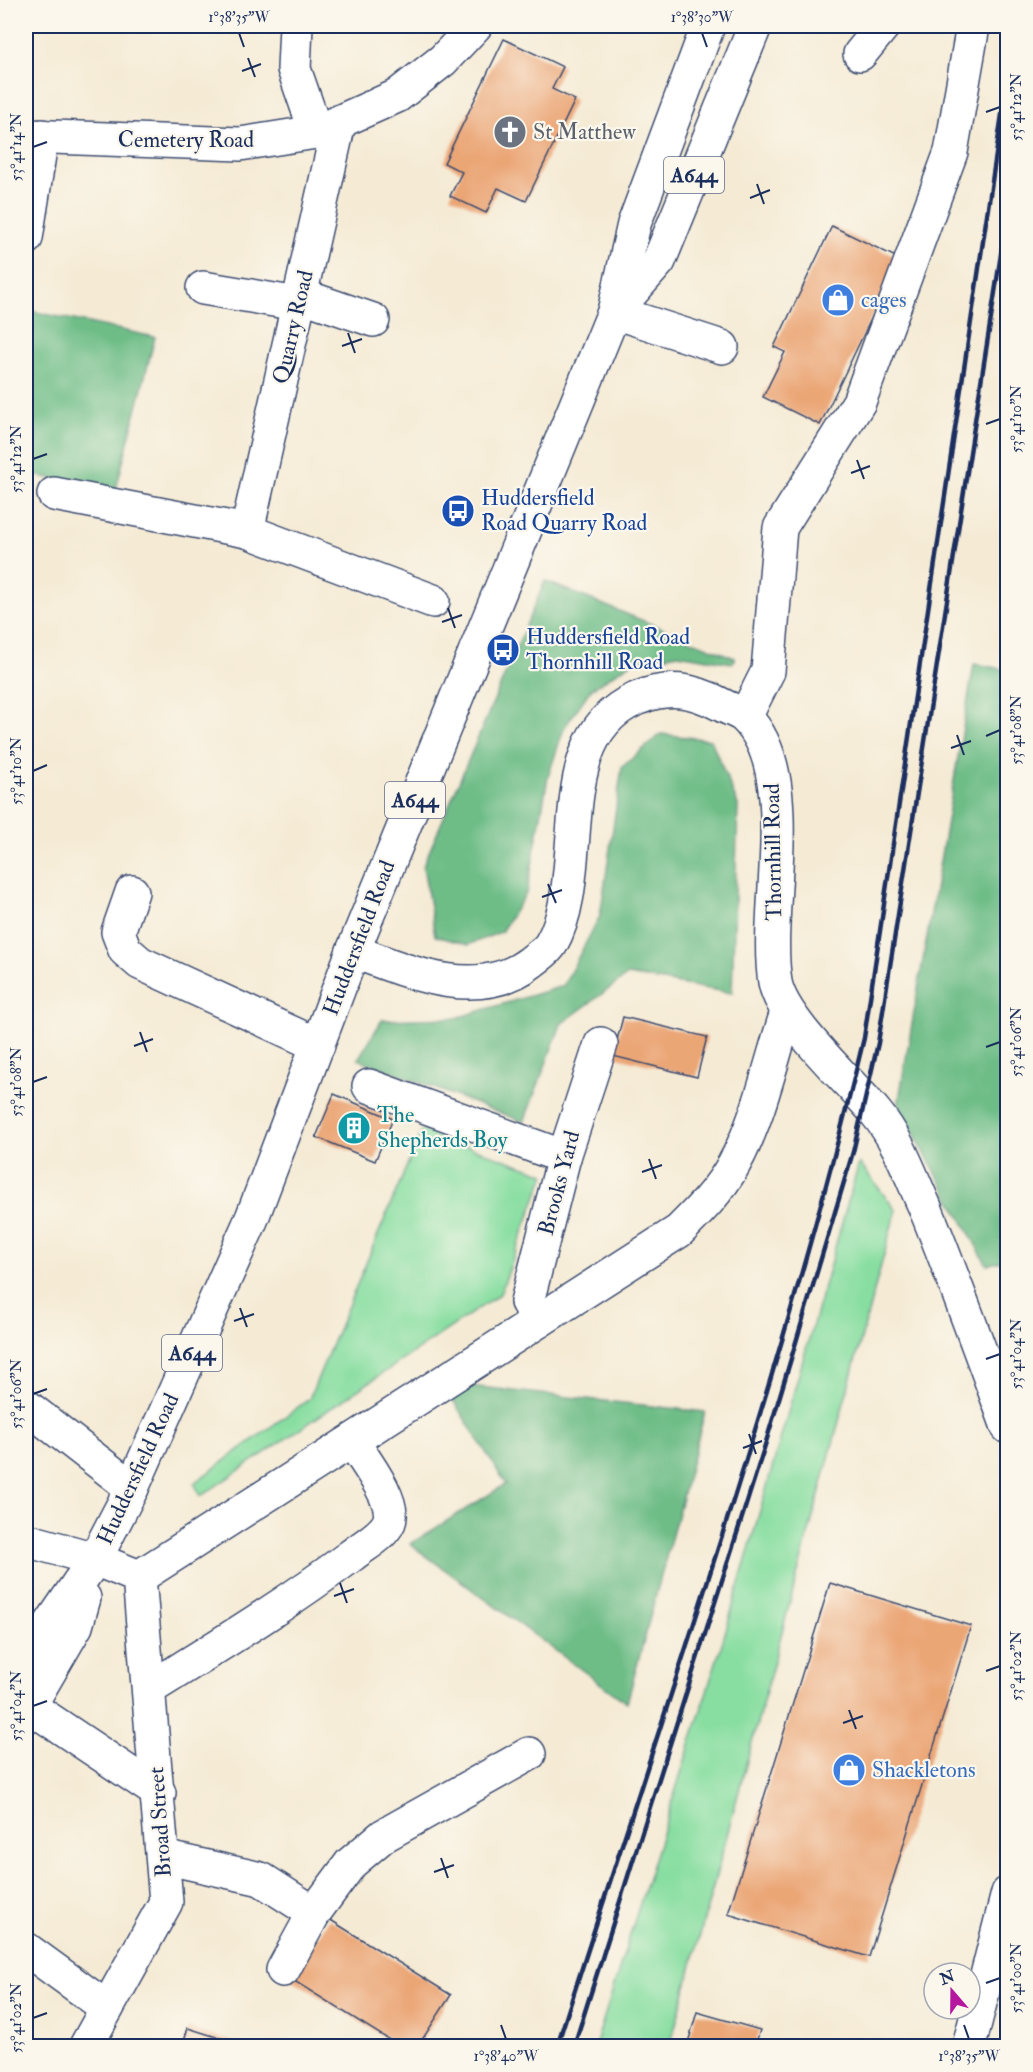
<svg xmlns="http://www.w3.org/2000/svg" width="1033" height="2072" viewBox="0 0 1033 2072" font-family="'IM FELL Double Pica',serif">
  <rect width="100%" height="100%" fill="#fbf7ec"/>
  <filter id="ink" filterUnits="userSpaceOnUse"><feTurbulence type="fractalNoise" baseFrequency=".0167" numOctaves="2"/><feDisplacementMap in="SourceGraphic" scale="12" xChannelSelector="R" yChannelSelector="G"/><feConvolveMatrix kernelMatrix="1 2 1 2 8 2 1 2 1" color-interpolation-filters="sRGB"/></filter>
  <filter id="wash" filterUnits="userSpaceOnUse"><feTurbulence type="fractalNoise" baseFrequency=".008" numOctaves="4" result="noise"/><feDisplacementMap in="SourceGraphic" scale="24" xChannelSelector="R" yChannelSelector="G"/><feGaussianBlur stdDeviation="1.35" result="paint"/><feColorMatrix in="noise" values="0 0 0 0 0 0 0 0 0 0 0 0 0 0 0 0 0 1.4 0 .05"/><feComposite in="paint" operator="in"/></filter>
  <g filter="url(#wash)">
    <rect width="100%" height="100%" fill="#f5ebd5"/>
    <g fill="#88dea1" stroke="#528680" stroke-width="1.5">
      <path d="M 422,1130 L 545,1174 L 500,1294 L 201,1496 L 194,1483 L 309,1399 Z"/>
      <path d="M 859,1163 L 896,1210 L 670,2046 L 595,2046 L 724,1637 Z"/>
    </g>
    <g fill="#6ebd87" stroke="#447672" stroke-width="1.5">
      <path d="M 26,310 L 155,337 L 115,493 L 26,473 Z"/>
      <path d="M 545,581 L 735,658 L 732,663 L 678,654 L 631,663 L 591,689 L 564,728 L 548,777 L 527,892 L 501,932 L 468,945 L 435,936 L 423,866 Z"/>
      <path d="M 974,664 L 1008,670 L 1008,1259 L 987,1265 L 898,1105 Z"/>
      <path d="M 661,734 L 711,740 L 738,805 L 732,993 L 628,975 L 561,1024 L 524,1122 L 358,1059 L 382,1020 L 456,1018 L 563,986 L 600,916 L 622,767 Z"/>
      <path d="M 442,1383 L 705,1412 L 627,1703 L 410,1544 L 506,1484 Z"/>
    </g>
    <g id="blocks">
      <g fill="#eba676">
        <path d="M 504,39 L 563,67 L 552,89 L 575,100 L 526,201 L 498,188 L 486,213 L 450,196 L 462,172 L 444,163 Z"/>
        <path d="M 832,226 L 900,259 L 820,425 L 763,397 L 785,352 L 774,347 Z"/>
        <path d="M 623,1017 L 707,1037 L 697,1077 L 613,1056 Z"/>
        <path d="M 334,1094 L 393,1119 L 375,1161 L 316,1137 Z"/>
        <path d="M 830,1583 L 971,1626 L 869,1957 L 728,1914 Z"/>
        <path d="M 329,1919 L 451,1995 L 418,2046 L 399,2046 L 291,1979 Z"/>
        <path d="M 697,2012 L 760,2030 L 755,2046 L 687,2046 Z"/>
        <path d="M 188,2028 L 245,2046 L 182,2046 Z"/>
      </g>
    </g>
  </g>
  <g filter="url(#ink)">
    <use href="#blocks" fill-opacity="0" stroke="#3c4b70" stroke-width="1.5"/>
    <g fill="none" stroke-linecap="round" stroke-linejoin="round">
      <g stroke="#3c4b70" stroke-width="36">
        <g id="minor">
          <path d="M 296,26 L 294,69 L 316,132"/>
          <path d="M 860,54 L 883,26"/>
          <path d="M 26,238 L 42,136"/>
          <path d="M 203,288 L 298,304"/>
          <path d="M 300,295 L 373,320"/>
          <path d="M 614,312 L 722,347"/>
          <path d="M 54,494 L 247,531 L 433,601"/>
          <path d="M 247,531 L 339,123"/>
          <path d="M 745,717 L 768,671 L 780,528 L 859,402 L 951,152 L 973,26"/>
          <path d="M 132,892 L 118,932 L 125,950 L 140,963 L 318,1045"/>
          <path d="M 369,1086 L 564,1157"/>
          <path d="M 540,1320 L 527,1302 L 564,1157 L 601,1044"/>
          <path d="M 26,1540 L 95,1559"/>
          <path d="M 149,1689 C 218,1646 287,1604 352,1555 C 363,1546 383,1536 389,1522 C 397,1502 363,1458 352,1441"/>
          <path d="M 29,1706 L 159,1793"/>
          <path d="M 163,1857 L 261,1879 L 314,1913 L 283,1970"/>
          <path d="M 314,1913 L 351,1863 L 383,1836 L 529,1754"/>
          <path d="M 26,1949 L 107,2008"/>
          <path d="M 86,2046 L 166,1902 L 139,1577"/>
          <path d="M 969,2046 L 1008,1893"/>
        </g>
      </g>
      <g stroke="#3c4b70" stroke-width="36">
        <g id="major">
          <path d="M 26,136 L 240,144 L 316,132 L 397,96 L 443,60 L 475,26"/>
          <path d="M 353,951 C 408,972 478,1003 531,962 C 537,957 547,951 551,944 C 592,874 546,737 636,699 C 667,685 692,689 722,705 C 729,709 740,712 746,718 C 802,775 763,909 775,982 C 782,1021 850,1081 876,1113 C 898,1139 910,1174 924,1205 C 954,1278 981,1353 1008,1427"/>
          <path d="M 26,1406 L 132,1488"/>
          <path d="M 95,1559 L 139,1577 L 679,1231 C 700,1210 720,1190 734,1164 C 759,1119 771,1061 787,1012"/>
        </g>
      </g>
      <g stroke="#3c4b70" stroke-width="36">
        <g id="highway">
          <path d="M 617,309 L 659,261 L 755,26"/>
          <path d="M 26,1660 L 95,1559 L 132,1488 L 252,1218 L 353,951 L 614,312 L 634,224 L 708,26"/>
          <path d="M 26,1712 L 76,1626 L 84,1598"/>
        </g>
      </g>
      <use href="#minor" stroke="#fff" stroke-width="33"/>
      <use href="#major" stroke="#fff" stroke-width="33"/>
      <use href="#highway" stroke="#fff" stroke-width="33"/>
      <g stroke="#1b2f5e" stroke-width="4.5">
        <path d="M 557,2046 C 663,1712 781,1380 864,1038 L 1008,74"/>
        <path d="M 574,2046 L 766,1442 L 853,1152 L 878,1043 L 1008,209"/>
      </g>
    </g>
  </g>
  <path fill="none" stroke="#1b2f5e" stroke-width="2" d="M 239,33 L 244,47M 702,33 L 707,47M 248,58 L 255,77M 242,71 L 261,64M 986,112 L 1000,107M 33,147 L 47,142M 757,184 L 764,204M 750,198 L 770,190M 348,333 L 355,353M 342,346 L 362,339M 986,424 L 1000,419M 33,459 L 47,454M 857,460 L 864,479M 851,473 L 870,466M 448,608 L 455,628M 442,622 L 462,615M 957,735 L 964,755M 986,736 L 1000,730M 951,748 L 971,741M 33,771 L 47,765M 548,884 L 556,903M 542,897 L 562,890M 140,1032 L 147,1052M 134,1046 L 153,1039M 986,1047 L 1000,1042M 33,1082 L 47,1077M 649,1159 L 656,1179M 642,1172 L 662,1165M 240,1308 L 247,1327M 234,1321 L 254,1314M 986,1359 L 1000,1354M 33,1394 L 47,1389M 749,1434 L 756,1454M 743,1448 L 762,1441M 340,1583 L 347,1603M 334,1596 L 354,1589M 986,1671 L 1000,1666M 33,1706 L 47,1701M 849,1710 L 856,1729M 843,1723 L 863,1716M 441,1858 L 448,1878M 434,1872 L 454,1865M 986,1983 L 1000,1978M 33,2018 L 47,2013M 501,2025 L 506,2039M 964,2025 L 969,2039"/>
  <defs>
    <g id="church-disc" transform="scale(1.725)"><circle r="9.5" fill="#6b7280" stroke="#fbf7ec"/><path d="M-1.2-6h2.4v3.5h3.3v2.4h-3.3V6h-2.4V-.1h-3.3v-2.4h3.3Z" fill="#fff"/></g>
    <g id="shop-disc" transform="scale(1.725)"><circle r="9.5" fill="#3f7fe0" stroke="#fbf7ec"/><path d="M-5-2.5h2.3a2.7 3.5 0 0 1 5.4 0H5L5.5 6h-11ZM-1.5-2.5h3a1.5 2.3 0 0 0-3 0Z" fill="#fff"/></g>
    <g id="bus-disc" transform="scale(1.725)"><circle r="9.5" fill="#1a4fb4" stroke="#fbf7ec"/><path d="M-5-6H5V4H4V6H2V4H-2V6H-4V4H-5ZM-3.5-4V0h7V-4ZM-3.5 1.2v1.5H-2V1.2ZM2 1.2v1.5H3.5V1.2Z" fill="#fff"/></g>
    <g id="building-disc" transform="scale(1.725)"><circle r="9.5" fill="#0f9aa8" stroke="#fbf7ec"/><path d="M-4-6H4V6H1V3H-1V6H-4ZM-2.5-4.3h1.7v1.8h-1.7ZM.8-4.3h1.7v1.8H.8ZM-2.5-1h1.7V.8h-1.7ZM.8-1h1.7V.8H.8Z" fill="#fff"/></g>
  </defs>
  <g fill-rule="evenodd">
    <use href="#church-disc" x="510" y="132"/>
    <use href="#shop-disc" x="838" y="300"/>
    <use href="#bus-disc" x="458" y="511"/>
    <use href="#bus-disc" x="503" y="650"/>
    <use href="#building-disc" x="354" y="1128"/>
    <use href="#shop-disc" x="849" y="1770"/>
  </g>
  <g text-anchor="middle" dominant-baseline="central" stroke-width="4.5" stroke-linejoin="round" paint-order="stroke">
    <g fill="#fbf7ec" stroke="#5e6b89" stroke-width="1.5">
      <rect x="664" y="157" width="60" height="36" rx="4.5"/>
      <rect x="385" y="782" width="60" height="36" rx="4.5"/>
      <rect x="162" y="1335" width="60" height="36" rx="4.5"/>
    </g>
    <g font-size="21" font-weight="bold" fill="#1b2f5e">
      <text x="694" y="175">A644</text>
      <text x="415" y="800">A644</text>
      <text x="192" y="1353">A644</text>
    </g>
    <g font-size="22" fill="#5b616d" stroke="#fbf7ec" text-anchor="start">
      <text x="533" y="132">St Matthew</text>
    </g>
    <g font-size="22" fill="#1b2f5e" stroke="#fbf7ec">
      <text x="186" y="140">Cemetery Road</text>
      <text transform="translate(293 327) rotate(-77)">Quarry Road</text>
      <text transform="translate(773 852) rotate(-91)">Thornhill Road</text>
      <text transform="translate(359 938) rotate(-69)">Huddersfield Road</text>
      <text transform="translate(559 1183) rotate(-75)">Brooks Yard</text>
      <text transform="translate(138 1469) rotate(-65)">Huddersfield Road</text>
      <text transform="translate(160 1822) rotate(-94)">Broad Street</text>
    </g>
    <g font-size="22" fill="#366cbe" stroke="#fbf7ec" text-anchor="start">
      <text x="861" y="300">cages</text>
      <text x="872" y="1770">Shackletons</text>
    </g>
    <g font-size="22" fill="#164399" stroke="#fbf7ec" text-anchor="start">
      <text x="481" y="498">Huddersfield<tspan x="481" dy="25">Road Quarry Road</tspan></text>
      <text x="526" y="637">Huddersfield Road<tspan x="526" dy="25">Thornhill Road</tspan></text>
    </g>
    <g font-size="22" fill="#0d838f" stroke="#fbf7ec" text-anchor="start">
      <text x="377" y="1115">The<tspan x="377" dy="25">Shepherds Boy</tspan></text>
    </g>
  </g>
  <rect width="1033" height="2072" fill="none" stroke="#fbf7ec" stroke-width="66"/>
  <g transform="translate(952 1991) rotate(340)"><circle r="28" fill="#fbf7ec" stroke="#a1a7b3" stroke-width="1.5"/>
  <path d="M0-4.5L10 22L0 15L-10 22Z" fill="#b5179e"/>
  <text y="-9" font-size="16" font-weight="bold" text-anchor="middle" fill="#1b2f5e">N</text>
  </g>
  <rect x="33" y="33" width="967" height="2006" fill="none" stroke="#1b2f5e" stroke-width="2"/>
  <g font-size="15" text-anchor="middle" fill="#1b2f5e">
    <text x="239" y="22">1°38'35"W</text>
    <text x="702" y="22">1°38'30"W</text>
    <text transform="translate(1016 107) rotate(-90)" y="5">53°41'12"N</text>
    <text transform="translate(16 147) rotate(-90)" y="5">53°41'14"N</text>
    <text transform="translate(1016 419) rotate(-90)" y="5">53°41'10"N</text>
    <text transform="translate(16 459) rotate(-90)" y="5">53°41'12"N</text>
    <text transform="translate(1016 730) rotate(-90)" y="5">53°41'08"N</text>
    <text transform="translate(16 771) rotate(-90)" y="5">53°41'10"N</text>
    <text transform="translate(1016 1042) rotate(-90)" y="5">53°41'06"N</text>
    <text transform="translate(16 1082) rotate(-90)" y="5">53°41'08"N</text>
    <text transform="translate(1016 1354) rotate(-90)" y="5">53°41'04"N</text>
    <text transform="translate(16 1394) rotate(-90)" y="5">53°41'06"N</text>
    <text transform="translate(1016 1666) rotate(-90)" y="5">53°41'02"N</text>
    <text transform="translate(16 1706) rotate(-90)" y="5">53°41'04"N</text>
    <text transform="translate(1016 1978) rotate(-90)" y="5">53°41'00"N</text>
    <text transform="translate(16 2018) rotate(-90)" y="5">53°41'02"N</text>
    <text x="506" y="2061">1°38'40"W</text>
    <text x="969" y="2061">1°38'35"W</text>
  </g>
</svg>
